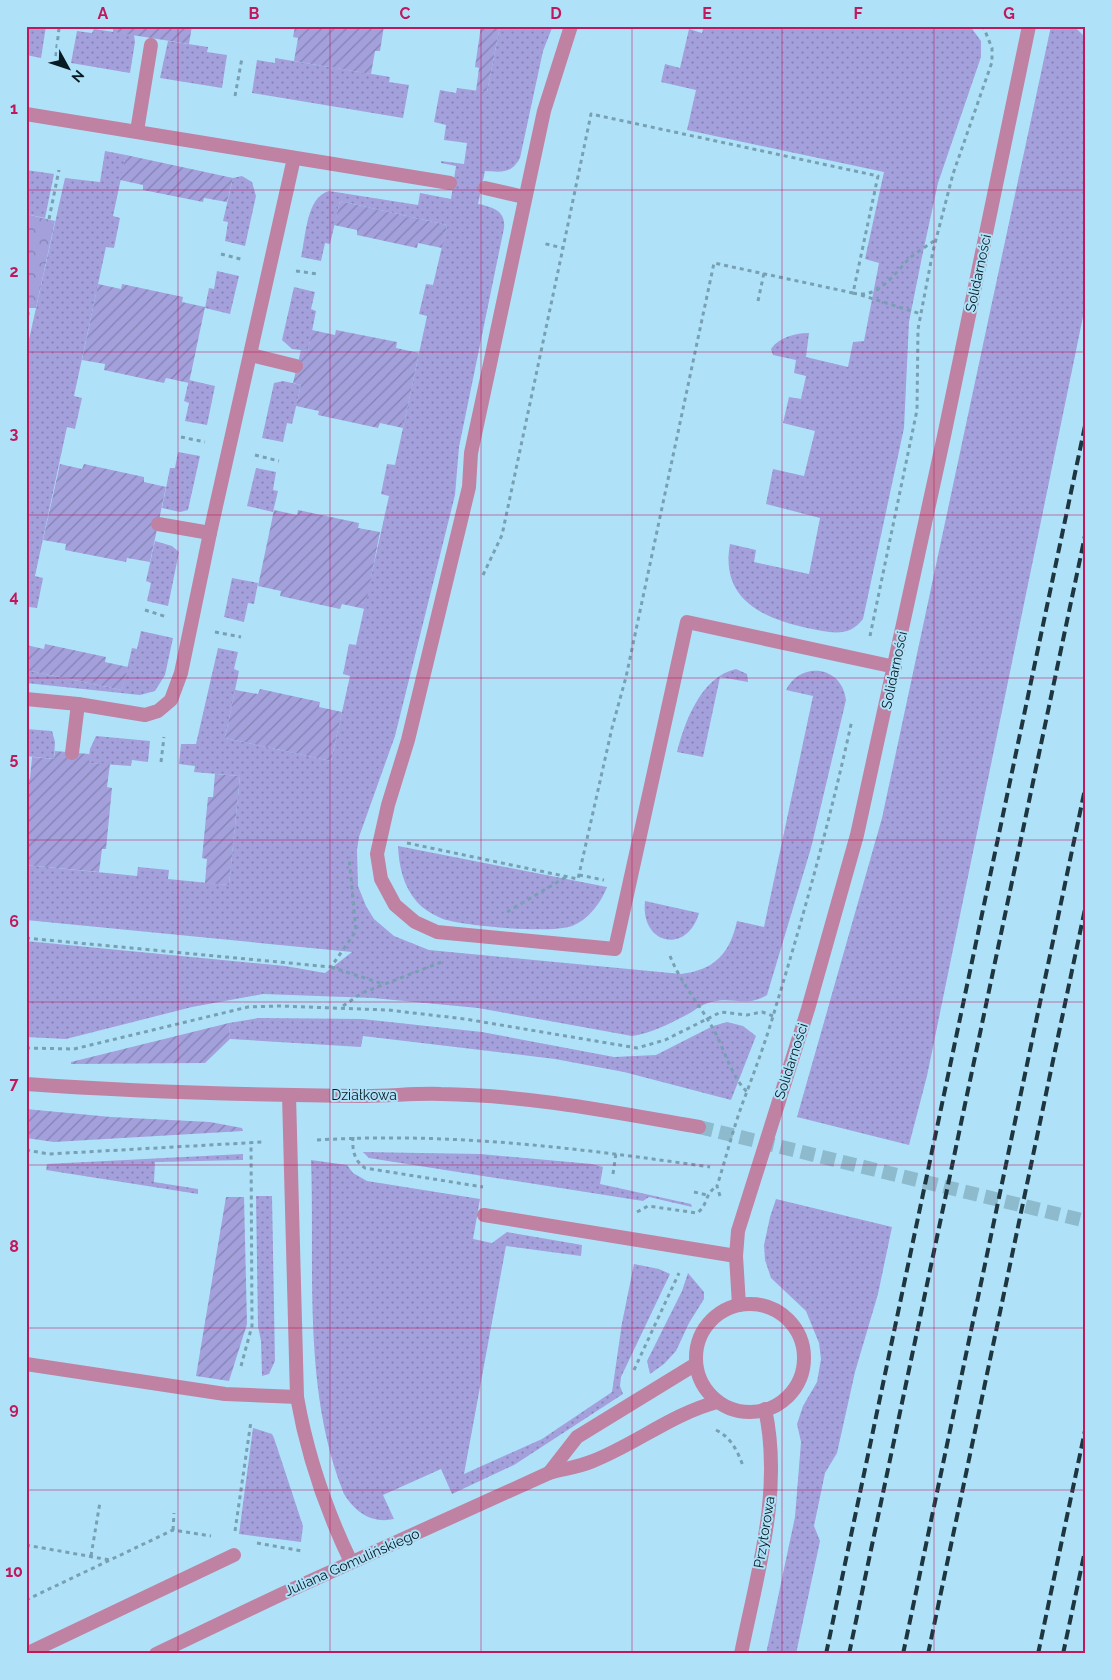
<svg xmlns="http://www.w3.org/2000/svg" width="1112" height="1680" viewBox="0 0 1112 1680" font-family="Raleway,sans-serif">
  <defs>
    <pattern id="grass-dots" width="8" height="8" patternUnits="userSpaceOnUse" patternTransform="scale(1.25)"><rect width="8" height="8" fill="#a3a0dc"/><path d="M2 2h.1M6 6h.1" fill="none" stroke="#8382b2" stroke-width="1.8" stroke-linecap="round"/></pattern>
    <pattern id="park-crowns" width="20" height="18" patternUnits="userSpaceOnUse" patternTransform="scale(1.25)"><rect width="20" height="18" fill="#a3a0dc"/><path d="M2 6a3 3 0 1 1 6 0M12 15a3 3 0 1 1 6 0" fill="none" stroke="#8382b2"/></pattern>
    <pattern id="garden-furrows" width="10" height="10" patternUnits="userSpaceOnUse" patternTransform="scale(1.25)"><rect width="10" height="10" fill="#a3a0dc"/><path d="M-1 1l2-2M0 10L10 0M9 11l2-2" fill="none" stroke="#8382b2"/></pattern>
  </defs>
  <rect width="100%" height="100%" fill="#afe2f8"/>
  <g fill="url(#grass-dots)">
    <path d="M 26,26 L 46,26 L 41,58 L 26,55 Z"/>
    <path d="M 500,26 L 552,28 L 543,51 L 520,158 C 511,174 502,172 485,171 L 478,204 C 493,207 506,211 504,228 L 459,447 L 455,495 L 395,736 L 359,837 L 357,850 L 358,886 L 366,906 L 374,919 L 394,936 L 429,950 L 681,974 C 715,970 730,953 737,921 L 764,927 L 813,696 L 786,690 C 800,661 842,665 846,700 L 811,848 L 767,995 C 745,1008 733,996 711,1002 C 703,1004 696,1009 690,1013 C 671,1023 653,1033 632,1036 L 478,1008 L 373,998 L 263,994 L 192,1007 L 66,1039 L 26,1037 L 26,941 L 285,966 L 325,973 L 352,952 L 26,920 L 26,865 L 137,876 L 138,867 L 169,870 L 168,879 L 229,885 L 240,776 L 194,772 L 195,766 L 179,764 L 181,744 L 196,744 L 218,648 L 238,652 L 234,669 L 239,671 L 225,738 L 331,761 L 350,676 L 343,674 L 349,644 L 356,645 L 389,496 L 381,494 L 387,464 L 395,465 L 427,316 L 419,314 L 426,284 L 433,285 L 447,225 L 340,201 L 330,244 L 325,243 L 321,261 L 301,257 C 306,237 306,197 329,191 L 418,205 L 420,193 L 451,199 L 456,166 L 441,163 L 441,161 L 464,164 L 467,143 L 444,140 L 446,125 L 434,122 L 440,90 L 456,93 L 457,88 L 487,92 Z"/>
    <path d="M 704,26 L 970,26 L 981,41 L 981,57 L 938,183 L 923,252 L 909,322 L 904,428 L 863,619 C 848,639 829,632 807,628 C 762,618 720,599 730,544 L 756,550 L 754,562 L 809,574 L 820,518 L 766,504 L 773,469 L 804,476 L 815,431 L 783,423 L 789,397 L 801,399 L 806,376 L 794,373 L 796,360 L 773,355 L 771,349 C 779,337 796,333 809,333 L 806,357 L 848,367 L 853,342 L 864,341 L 879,263 L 865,259 L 884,172 L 687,130 L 696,90 L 661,82 L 665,64 L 680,68 L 689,29 L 702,33 Z"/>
    <path d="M 1051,26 L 1074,26 L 1086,38 L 1086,302 L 927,1076 L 909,1145 L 797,1117 L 882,818 Z"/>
    <path d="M 94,29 L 134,35 L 135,42 L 130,73 L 71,63 L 77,31 L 92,33 Z"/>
    <path d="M 168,41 L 208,47 L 207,52 L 227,55 L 222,88 L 160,78 Z"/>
    <path d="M 275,58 L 390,77 L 389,82 L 409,85 L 403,118 L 252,93 L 257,60 L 275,63 Z"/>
    <path d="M 105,151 L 126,155 L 113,216 L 120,218 L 114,248 L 106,247 L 74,396 L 82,398 L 75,429 L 67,427 L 35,576 L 43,578 L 37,608 L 29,607 L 26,619 L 26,353 L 65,178 L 100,182 Z"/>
    <path d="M 26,170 L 54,174 L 45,218 L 26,214 Z"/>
    <path d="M 242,176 L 252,182 L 256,196 L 245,246 L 225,241 L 228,222 L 223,221 L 233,178 Z"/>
    <path d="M 217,271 L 239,276 L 230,314 L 205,308 L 209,288 L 214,289 Z"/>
    <path d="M 294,287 L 315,292 L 311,309 L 316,311 L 308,351 L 292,349 L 282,340 Z"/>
    <path d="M 189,380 L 215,386 L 207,425 L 185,421 L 189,403 L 184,401 Z"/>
    <path d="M 283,381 L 301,385 L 292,424 L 287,423 L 283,442 L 262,438 L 274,383 Z"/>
    <path d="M 178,452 L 200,456 L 188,510 L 180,512 L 162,508 L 170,468 L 175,468 Z"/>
    <path d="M 256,468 L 276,472 L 273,490 L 278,491 L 273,512 L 247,506 Z"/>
    <path d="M 155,541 L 172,546 L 179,552 L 168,606 L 147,601 L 151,583 L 146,581 Z"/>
    <path d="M 232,578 L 258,583 L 254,604 L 248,603 L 244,622 L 224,617 Z"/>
    <path d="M 141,631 L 173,638 L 165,675 L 155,691 L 140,695 L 26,683 L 26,670 L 122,690 L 132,648 L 137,649 Z"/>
    <path d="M 736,669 L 747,674 L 748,682 L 720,677 L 703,757 L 677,752 C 685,721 701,677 736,669 Z"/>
    <path d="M 26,729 L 52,731 L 55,742 L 54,759 L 26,756 Z"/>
    <path d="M 96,736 L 150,741 L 148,762 L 132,760 L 131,766 L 88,763 L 90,749 Z"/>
    <path d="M 398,846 L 607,887 C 601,903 588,920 572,926 C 551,934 464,926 443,919 C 434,915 424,910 417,902 C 403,886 399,866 398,846 Z"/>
    <path d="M 645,901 L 699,913 C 687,955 640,945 645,901 Z"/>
    <path d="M 259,1018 L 362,1019 L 482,1032 L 614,1057 L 656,1055 L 713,1026 L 727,1022 L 743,1026 L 756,1036 L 731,1100 L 624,1072 L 555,1059 L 363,1036 L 361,1047 L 230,1039 L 229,1023 Z"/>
    <path d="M 363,1152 L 480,1154 L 592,1164 L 603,1167 L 600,1184 L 691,1204 L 692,1207 L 649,1197 L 643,1201 L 369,1158 Z"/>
    <path d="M 243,1154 L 243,1160 L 155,1162 L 154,1182 L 198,1189 L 198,1194 L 46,1170 L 47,1164 Z"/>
    <path d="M 311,1160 L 347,1165 L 353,1173 L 367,1181 L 480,1199 L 473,1239 L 492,1243 L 507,1232 L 582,1245 L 581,1256 L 506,1246 L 464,1474 L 542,1439 L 612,1392 L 622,1323 L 634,1264 L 659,1269 L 670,1274 L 621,1377 L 620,1386 L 623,1394 L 514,1465 L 452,1494 L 441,1469 L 383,1495 L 394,1519 C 372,1524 355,1512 344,1494 C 302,1389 315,1271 311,1160 Z"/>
    <path d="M 256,1196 L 272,1196 L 275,1361 L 269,1374 L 262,1376 L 261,1341 L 258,1326 Z"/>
    <path d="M 776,1199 L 892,1227 L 878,1294 L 855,1372 L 837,1453 L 825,1473 L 814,1526 L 820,1541 L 796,1654 L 766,1654 L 795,1517 L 801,1442 L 797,1424 L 803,1406 L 817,1382 L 821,1359 L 819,1343 L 806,1311 L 771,1278 L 765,1260 L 764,1245 L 770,1217 Z"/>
    <path d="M 688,1273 L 704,1292 L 704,1299 L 689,1323 L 676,1351 L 664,1364 L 650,1374 L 647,1361 L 682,1291 Z"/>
    <path d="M 253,1428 L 272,1434 L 274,1438 L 303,1526 L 301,1542 L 239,1534 Z"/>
  </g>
  <path fill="url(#park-crowns)" d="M 26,214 L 55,221 L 36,308 L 26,308 Z"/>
  <g fill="url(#garden-furrows)">
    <path d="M 113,26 L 192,26 L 189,44 L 113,32 Z"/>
    <path d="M 295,26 L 384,26 L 380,51 L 375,51 L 371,74 L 294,61 L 298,38 L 293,37 Z"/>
    <path d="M 481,26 L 500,26 L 487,92 L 476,91 L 479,68 L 475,67 Z"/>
    <path d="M 126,155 L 233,178 L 227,202 L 204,198 L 203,202 L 143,190 L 143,185 L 120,180 Z"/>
    <path d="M 340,201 L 447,225 L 442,248 L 418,243 L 417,248 L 357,235 L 357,230 L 334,225 Z"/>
    <path d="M 98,284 L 121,289 L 122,284 L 183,297 L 182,302 L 205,307 L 189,383 L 166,378 L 164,383 L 104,370 L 105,364 L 82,360 Z"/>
    <path d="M 312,330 L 335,335 L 336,330 L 397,342 L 396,348 L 419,353 L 403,428 L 380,423 L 378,428 L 318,415 L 319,411 L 296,406 L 301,385 L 293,383 L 301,350 L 308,351 Z"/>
    <path d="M 60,464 L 82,469 L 84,464 L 144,477 L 144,482 L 166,487 L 150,562 L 127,558 L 126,562 L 65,550 L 66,544 L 43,540 Z"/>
    <path d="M 274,510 L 297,515 L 298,510 L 359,523 L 358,528 L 380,532 L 365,609 L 342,604 L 340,609 L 280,596 L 281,591 L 258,586 Z"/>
    <path d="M 45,644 L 106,657 L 105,662 L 128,667 L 122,690 L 26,670 L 26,645 L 44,649 Z"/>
    <path d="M 260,689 L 320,702 L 319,707 L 342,712 L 331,761 L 225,738 L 235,690 L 258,694 Z"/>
    <path d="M 55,751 L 89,754 L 89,763 L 110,764 L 107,787 L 112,788 L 106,849 L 102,849 L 99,872 L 26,865 L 26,780 L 30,779 L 32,757 L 54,759 Z"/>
    <path d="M 215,774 L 240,776 L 229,885 L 205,883 L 207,859 L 202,858 L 208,797 L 213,797 Z"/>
    <path d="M 229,1023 L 230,1039 L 205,1063 L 71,1064 L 71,1062 Z"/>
    <path d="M 26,1109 L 111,1117 L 210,1122 L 242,1128 L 243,1131 L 54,1142 L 26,1138 Z"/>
    <path d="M 226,1197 L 244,1197 L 247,1324 L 229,1381 L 196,1376 Z"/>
  </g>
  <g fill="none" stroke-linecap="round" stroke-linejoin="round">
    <path stroke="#8ebacd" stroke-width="14" stroke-dasharray="14 7" stroke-linecap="butt" d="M 699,1127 L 1086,1221"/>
    <g stroke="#78a0b2" stroke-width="3" stroke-dasharray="4 4" stroke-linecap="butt">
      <path d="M 55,64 L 59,28"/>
      <path d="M 235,96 L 242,58"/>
      <path d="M 49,219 L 59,170"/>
      <path d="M 221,254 L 244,260"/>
      <path d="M 296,271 L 318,274"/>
      <path d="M 853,293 C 879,300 895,272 911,257 C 918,251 927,246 934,241"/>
      <path d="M 861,295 L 921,314"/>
      <path d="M 758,301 L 764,273"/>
      <path d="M 26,324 L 29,309"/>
      <path d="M 181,437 L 205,442"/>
      <path d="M 255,455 L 279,461"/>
      <path d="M 483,575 L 502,535 L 563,248"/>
      <path d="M 145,610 L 167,617"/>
      <path d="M 215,632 L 241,637"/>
      <path d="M 870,636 L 917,410 L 918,329 L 933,251 L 953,174 L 992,62 L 992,48 L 983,26"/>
      <path d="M 161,762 L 164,737"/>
      <path d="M 407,843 L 578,879 L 612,728 L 626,677 L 714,263 L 853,293 L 878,176 L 591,114 L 563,248 L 542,243"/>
      <path d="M 579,875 L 604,880"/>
      <path d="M 507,912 L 566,877"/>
      <path d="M 26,938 L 331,967 L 356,931 L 349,857"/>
      <path d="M 670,956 C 681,984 702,1007 716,1034 C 726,1054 731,1075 747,1092"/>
      <path d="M 331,967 L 383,984"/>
      <path d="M 343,1006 L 362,993 L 444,961"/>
      <path d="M 26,1048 L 74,1049 L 248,1007 L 279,1006 L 388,1010 L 465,1019 L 637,1048 L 665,1040 L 721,1012 L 747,1015 L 762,1012 L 773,1016"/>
      <path d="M 353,1137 C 352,1149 354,1161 365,1168 L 483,1187"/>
      <path d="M 317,1140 C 452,1132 577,1148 710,1167"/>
      <path d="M 26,1150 L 49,1154 L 263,1142"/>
      <path d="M 613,1174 L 616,1153"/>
      <path d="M 694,1192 L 707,1195"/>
      <path d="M 720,1196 L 717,1186 C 726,1158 733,1129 743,1102 C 755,1070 767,1038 776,1006 C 805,911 831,816 852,720"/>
      <path d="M 637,1212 L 648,1206 L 697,1213 C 708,1206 704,1194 717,1186"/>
      <path d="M 241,1366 L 252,1326 L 251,1142"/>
      <path d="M 634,1370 L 679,1273"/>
      <path d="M 716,1430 C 731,1437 738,1452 743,1466"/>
      <path d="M 173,1530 L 174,1513"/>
      <path d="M 235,1531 L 251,1421"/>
      <path d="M 257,1543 L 302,1551"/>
      <path d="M 26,1545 L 110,1560"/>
      <path d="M 91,1556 L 100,1502"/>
      <path d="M 26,1600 L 173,1530 L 211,1536"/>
    </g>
    <g stroke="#bf82a3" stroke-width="14">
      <path d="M 571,26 L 544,111 L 471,453 L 469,487 L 408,740 L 388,805 L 377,854 L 381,879 L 395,905 L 415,922 L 437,932 L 615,949 L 687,622 L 895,667"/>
      <path d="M 485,188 L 524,197"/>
      <path d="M 484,1215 L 736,1256"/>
      <path d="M 26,1654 L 234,1555"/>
    </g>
    <g stroke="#bf82a3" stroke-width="14">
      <path d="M 26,114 L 450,183"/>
      <path d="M 137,131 L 151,45"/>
      <path d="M 251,355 L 296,366"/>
      <path d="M 158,524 L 210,533"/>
      <path d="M 26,699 L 78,704 L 145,715 L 158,711 L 171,700 L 181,673 L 210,533 L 294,158"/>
      <path d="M 72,753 L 78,704"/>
      <path d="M 26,1364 L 225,1394 L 297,1397"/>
    </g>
    <g stroke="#bf82a3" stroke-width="14">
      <path d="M 26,1084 C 139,1092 252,1095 365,1096 C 391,1096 416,1093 441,1094 C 528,1095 613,1112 699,1127"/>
      <path d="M 289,1095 L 297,1397 C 307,1454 326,1510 351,1562"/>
      <circle cx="750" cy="1358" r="54"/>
      <path d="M 739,1305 L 736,1256 L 738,1231 L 808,1009 L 857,835 L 944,436 L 1029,26"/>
      <path d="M 549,1473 L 577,1437 L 696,1364"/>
      <path d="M 156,1654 L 284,1593 L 549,1473 C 563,1469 579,1467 593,1461 C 636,1444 672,1414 717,1402"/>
      <path d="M 741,1654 C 757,1574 783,1491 765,1409"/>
    </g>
    <g stroke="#1e3640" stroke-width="4" stroke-dasharray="10 5" stroke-linecap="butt">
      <path d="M 826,1654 L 1086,421"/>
      <path d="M 849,1654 L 1086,531"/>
      <path d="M 903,1654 L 1086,784"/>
      <path d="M 928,1654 L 1086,904"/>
      <path d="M 1038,1654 L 1086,1426"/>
      <path d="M 1063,1654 L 1086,1546"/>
    </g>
  </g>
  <path fill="none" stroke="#c2185b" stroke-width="1" stroke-opacity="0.55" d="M 178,26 L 178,1654M 330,26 L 330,1654M 481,26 L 481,1654M 632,26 L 632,1654M 782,26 L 782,1654M 934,26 L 934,1654M 26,190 L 1086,190M 26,352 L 1086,352M 26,515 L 1086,515M 26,678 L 1086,678M 26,840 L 1086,840M 26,1002 L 1086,1002M 26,1165 L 1086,1165M 26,1328 L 1086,1328M 26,1490 L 1086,1490"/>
  <g text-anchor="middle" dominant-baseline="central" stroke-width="4" stroke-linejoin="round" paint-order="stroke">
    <g font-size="14" fill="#081b23" stroke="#afe2f8">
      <text transform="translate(978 273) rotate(-78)">Solidarności</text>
      <text transform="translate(894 670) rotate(-78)">Solidarności</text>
      <text transform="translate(791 1061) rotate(-72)">Solidarności</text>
      <text x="364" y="1095">Działkowa</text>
      <text transform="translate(764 1532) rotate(-81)">Przytorowa</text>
      <text transform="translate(352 1562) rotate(-24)">Juliana Gomulińskiego</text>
    </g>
  </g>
  <rect width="1112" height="1680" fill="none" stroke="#afe2f8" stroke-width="55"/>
  <g transform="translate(68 68) rotate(130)" stroke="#afe2f8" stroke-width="4" paint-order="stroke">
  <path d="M0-4L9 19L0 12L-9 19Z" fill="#081b23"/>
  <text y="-8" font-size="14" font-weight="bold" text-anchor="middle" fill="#081b23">N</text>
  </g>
  <rect x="28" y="28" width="1056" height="1624" fill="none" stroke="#c2185b" stroke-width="2"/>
  <g font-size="16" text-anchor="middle" font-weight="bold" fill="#c2185b">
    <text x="103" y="19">A</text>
    <text x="254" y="19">B</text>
    <text x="405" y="19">C</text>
    <text x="556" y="19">D</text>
    <text x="707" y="19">E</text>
    <text x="858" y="19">F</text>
    <text x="1009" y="19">G</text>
    <text x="14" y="114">1</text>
    <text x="14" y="277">2</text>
    <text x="14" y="439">3</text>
    <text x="14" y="602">4</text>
    <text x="14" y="764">5</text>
    <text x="14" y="927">6</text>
    <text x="14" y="1089">7</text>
    <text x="14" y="1252">8</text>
    <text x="14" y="1414">9</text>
    <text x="14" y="1577">10</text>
  </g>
</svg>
